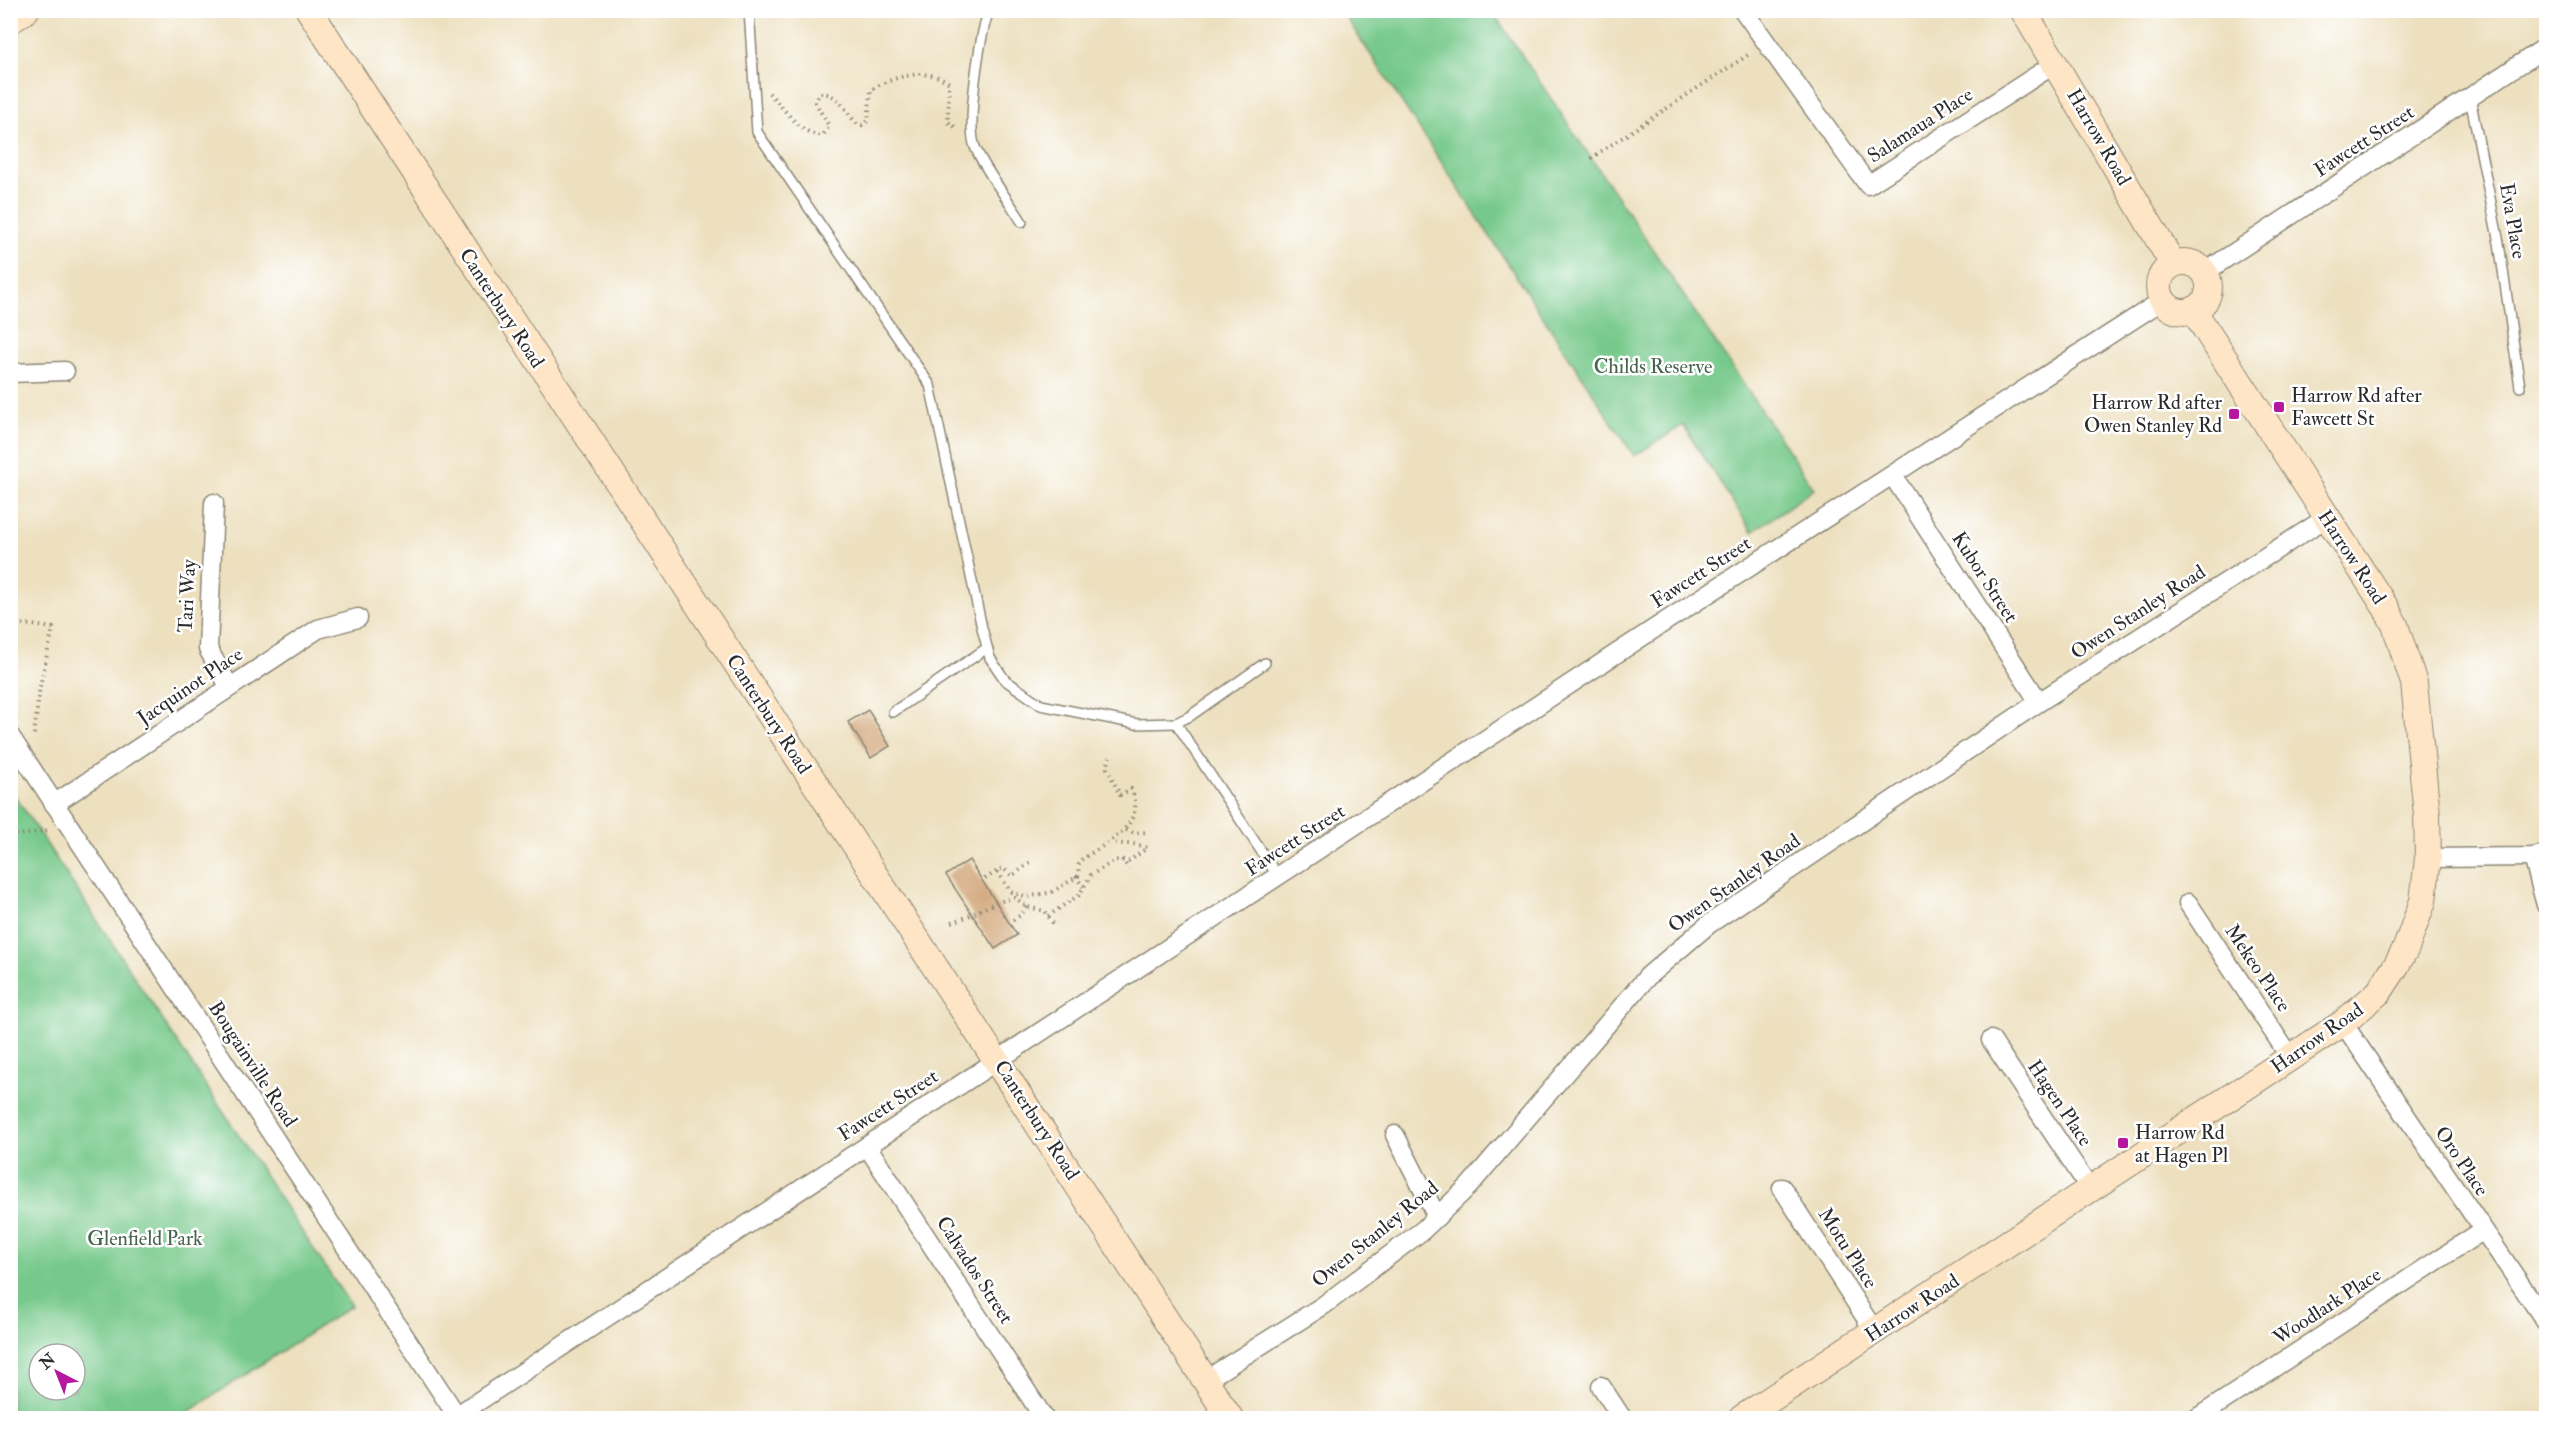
<svg xmlns="http://www.w3.org/2000/svg" width="2557" height="1429" viewBox="0 0 2557 1429" font-family="'IM FELL Double Pica',serif">
  <rect width="100%" height="100%" fill="#fff"/>
  <filter id="ink" filterUnits="userSpaceOnUse"><feTurbulence type="fractalNoise" baseFrequency=".0167" numOctaves="2"/><feDisplacementMap in="SourceGraphic" scale="12" xChannelSelector="R" yChannelSelector="G"/><feConvolveMatrix kernelMatrix="1 2 1 2 8 2 1 2 1" color-interpolation-filters="sRGB"/></filter>
  <filter id="wash" filterUnits="userSpaceOnUse"><feTurbulence type="fractalNoise" baseFrequency=".008" numOctaves="4" result="noise"/><feDisplacementMap in="SourceGraphic" scale="24" xChannelSelector="R" yChannelSelector="G"/><feGaussianBlur stdDeviation="1.35" result="paint"/><feColorMatrix in="noise" values="0 0 0 0 0 0 0 0 0 0 0 0 0 0 0 0 0 1.4 0 .05"/><feComposite in="paint" operator="in"/></filter>
  <g filter="url(#wash)">
    <rect width="100%" height="100%" fill="#ede0bf"/>
    <g fill="#77c98b" stroke="#517a5b" stroke-width="1.5" fill-rule="evenodd">
      <path d="M 1342,11 L 1492,11 L 1814,489 L 1752,532 L 1683,425 L 1634,456 Z"/>
      <path d="M 11,790 L 351,1306 L 179,1418 L 11,1418 ZM 39,1354 L 75,1354 L 75,1390 L 39,1390 Z"/>
    </g>
    <g id="blocks">
      <g fill="#d5ad84">
        <path d="M 868,710 L 890,746 L 871,758 L 848,722 Z"/>
        <path d="M 969,860 L 1017,935 L 995,949 L 946,875 Z"/>
      </g>
    </g>
  </g>
  <g filter="url(#ink)">
    <use href="#blocks" fill-opacity="0" stroke="#8c8675" stroke-width="1.5"/>
    <g fill="none" stroke-linecap="round" stroke-linejoin="round">
      <g stroke="#8c8675" stroke-width="12">
        <g id="lane">
          <path d="M 749,10 L 757,132 L 930,385 L 982,628 L 990,658 L 1005,680 L 1041,705 L 1137,724 L 1176,723 L 1190,716 L 1265,663"/>
          <path d="M 989,10 C 980,35 966,124 975,147 C 986,172 1008,199 1022,222"/>
          <path d="M 2470,98 L 2499,243 L 2520,387"/>
          <path d="M 893,712 L 987,648"/>
          <path d="M 1176,723 L 1279,878"/>
        </g>
      </g>
      <g stroke="#8c8675" stroke-width="21">
        <g id="street">
          <path d="M 1743,10 L 1868,185 L 2056,63"/>
          <path d="M 2205,272 L 2546,47"/>
          <path d="M 10,373 L 65,371"/>
          <path d="M 1893,476 L 2039,702"/>
          <path d="M 214,503 L 208,649 L 229,686"/>
          <path d="M 10,736 L 457,1416"/>
          <path d="M 54,804 L 318,629 L 358,618"/>
          <path d="M 2533,857 L 2546,905"/>
          <path d="M 2428,858 L 2533,857 L 2546,854"/>
          <path d="M 2188,903 L 2290,1057"/>
          <path d="M 2343,1023 L 2546,1322"/>
          <path d="M 1991,1040 L 2091,1190"/>
          <path d="M 1395,1135 L 1437,1217"/>
          <path d="M 867,1146 L 1044,1418"/>
          <path d="M 1782,1188 L 1875,1332"/>
          <path d="M 1204,1381 L 1324,1305 L 1423,1230 L 1469,1186 L 1648,976 L 1709,924 L 2039,702 L 2326,518"/>
          <path d="M 1601,1386 L 1622,1418"/>
          <path d="M 453,1418 L 1669,619 L 2163,300"/>
          <path d="M 2197,1418 L 2482,1231"/>
        </g>
      </g>
      <g stroke="#8c8675" stroke-width="28">
        <g id="secondary">
          <path d="M 309,10 L 1230,1418"/>
          <path d="M 2023,10 L 2173,264"/>
          <path d="M 10,21 L 26,10"/>
          <circle cx="2184" cy="287" r="25"/>
          <path d="M 1742,1418 L 2343,1023 L 2379,992 L 2396,966 L 2406,948 L 2423,901 L 2428,858 L 2427,815 L 2414,683 L 2395,625 L 2386,608 L 2193,310"/>
        </g>
      </g>
      <g stroke="#8c8675" stroke-width="4" stroke-dasharray="1.5 4.5" stroke-linecap="butt">
        <path d="M 769,93 C 783,107 802,137 823,135 L 829,126 L 815,102 L 820,93 C 839,93 845,111 857,124 L 862,125 L 868,121 L 871,90 C 890,77 929,66 949,83 L 948,122 L 958,129"/>
        <path d="M 1591,158 L 1751,53"/>
        <path d="M 10,622 L 53,628 L 40,686 L 34,735"/>
        <path d="M 1126,830 L 1133,833 L 1149,832"/>
        <path d="M 10,833 L 21,835 L 48,830"/>
        <path d="M 1122,859 L 1129,869"/>
        <path d="M 1076,876 L 1083,887"/>
        <path d="M 985,879 L 997,871"/>
        <path d="M 1011,892 L 1027,897 L 1052,892 L 1078,876 L 1079,862 L 1083,858 C 1106,844 1149,823 1131,789 L 1120,795 L 1107,768 L 1110,757"/>
        <path d="M 1015,898 L 997,871 L 1003,868 L 1012,876 L 1032,861"/>
        <path d="M 1048,916 L 1079,895 L 1091,875 L 1116,860 L 1129,861 L 1147,848 C 1136,841 1123,847 1112,841"/>
        <path d="M 1013,920 L 1021,915 L 1026,906"/>
        <path d="M 952,922 C 977,915 988,902 1015,898 L 1028,907 L 1045,911 L 1054,925"/>
      </g>
      <use href="#lane" stroke="#fff" stroke-width="9"/>
      <use href="#street" stroke="#fff" stroke-width="18"/>
      <use href="#secondary" stroke="#fde5c5" stroke-width="26"/>
    </g>
  </g>
  <g fill="#b5179e" stroke="#fff" stroke-width="2">
    <rect x="2273" y="401" width="12" height="12" rx="3"/>
    <rect x="2228" y="408" width="12" height="12" rx="3"/>
    <rect x="2117" y="1137" width="12" height="12" rx="3"/>
  </g>
  <g text-anchor="middle" dominant-baseline="central" stroke-width="5" stroke-linejoin="round" paint-order="stroke">
    <g font-size="20" fill="#2b2b2b" stroke="#fff">
      <text transform="translate(1920 125) rotate(-33)">Salamaua Place</text>
      <text transform="translate(2099 137) rotate(60)">Harrow Road</text>
      <text transform="translate(2364 141) rotate(-33)">Fawcett Street</text>
      <text transform="translate(2513 221) rotate(80)">Eva Place</text>
      <text transform="translate(502 308) rotate(57)">Canterbury Road</text>
      <text transform="translate(2352 557) rotate(57)">Harrow Road</text>
      <text transform="translate(1701 572) rotate(-33)">Fawcett Street</text>
      <text transform="translate(1985 577) rotate(57)">Kubor Street</text>
      <text transform="translate(187 596) rotate(-87)">Tari Way</text>
      <text transform="translate(2138 612) rotate(-33)">Owen Stanley Road</text>
      <text transform="translate(190 686) rotate(-34)">Jacquinot Place</text>
      <text transform="translate(769 714) rotate(57)">Canterbury Road</text>
      <text transform="translate(1295 840) rotate(-33)">Fawcett Street</text>
      <text transform="translate(1734 883) rotate(-35)">Owen Stanley Road</text>
      <text transform="translate(2258 968) rotate(56)">Mekeo Place</text>
      <text transform="translate(2317 1038) rotate(-35)">Harrow Road</text>
      <text transform="translate(253 1064) rotate(57)">Bougainville Road</text>
      <text transform="translate(2060 1103) rotate(56)">Hagen Place</text>
      <text transform="translate(888 1105) rotate(-33)">Fawcett Street</text>
      <text transform="translate(1037 1120) rotate(57)">Canterbury Road</text>
      <text transform="translate(2462 1161) rotate(56)">Oro Place</text>
      <text transform="translate(1375 1234) rotate(-39)">Owen Stanley Road</text>
      <text transform="translate(1848 1248) rotate(57)">Motu Place</text>
      <text transform="translate(975 1270) rotate(57)">Calvados Street</text>
      <text transform="translate(2327 1306) rotate(-33)">Woodlark Place</text>
      <text transform="translate(1912 1308) rotate(-33)">Harrow Road</text>
    </g>
    <g font-size="20" fill="#46624d" stroke="#fff">
      <text x="1653" y="366">Childs Reserve</text>
      <text x="145" y="1238">Glenfield Park</text>
    </g>
    <g font-size="20" fill="#2b2b2b" stroke="#fff" text-anchor="start">
      <text x="2291" y="395">Harrow Rd after<tspan x="2291" dy="23">Fawcett St</tspan></text>
      <text x="2222" y="402" text-anchor="end">Harrow Rd after<tspan x="2222" dy="23">Owen Stanley Rd</tspan></text>
      <text x="2135" y="1132">Harrow Rd<tspan x="2135" dy="23">at Hagen Pl</tspan></text>
    </g>
  </g>
  <rect width="2557" height="1429" fill="none" stroke="#fff" stroke-width="36"/>
  <g transform="translate(57 1372) rotate(318)"><circle r="28" fill="#ffffff" stroke="#aaaaaa" stroke-width="1.5"/>
  <path d="M0-4.5L10 22L0 15L-10 22Z" fill="#b5179e"/>
  <text y="-9" font-size="16" font-weight="bold" text-anchor="middle" fill="#2b2b2b">N</text>
  </g>
</svg>
